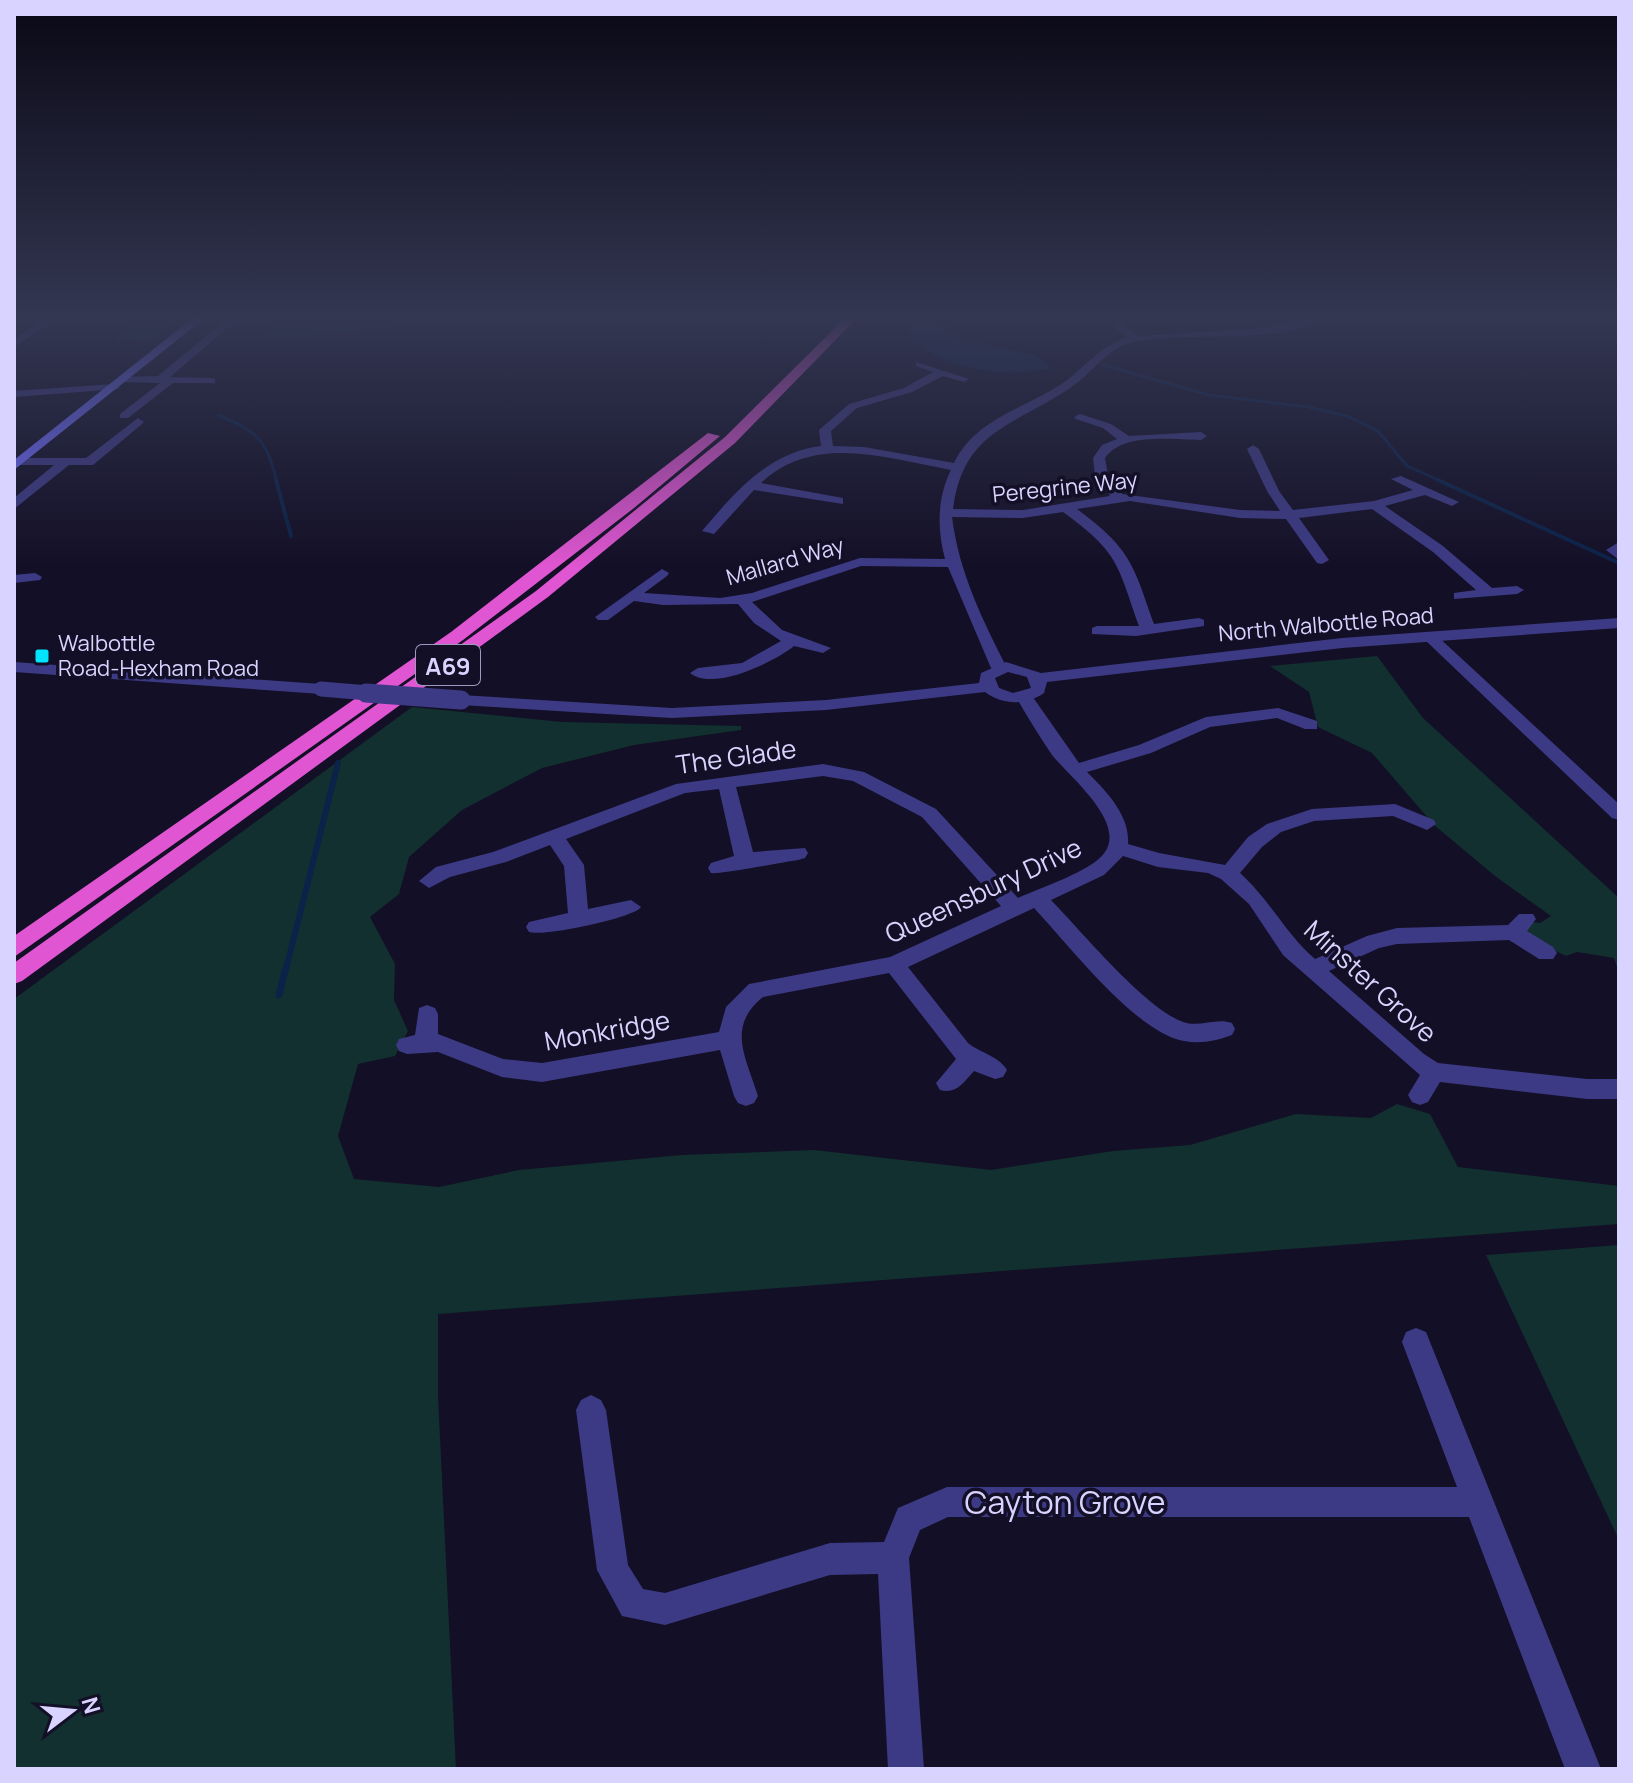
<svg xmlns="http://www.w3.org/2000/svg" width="1633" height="1783" viewBox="0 0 1633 1783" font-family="Manrope,sans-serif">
  <rect width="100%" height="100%" fill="#130f26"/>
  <g fill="#12302f">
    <path d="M 143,317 L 182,317 L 152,340 L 113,339 Z"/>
    <path d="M 286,317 L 509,317 L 267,339 Z"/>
    <path d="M 1377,656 L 1423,718 L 1619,898 L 1619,973 L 1614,958 L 1577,952 L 1566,956 L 1517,932 L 1527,921 L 1540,923 L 1551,916 L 1495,876 L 1434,825 L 1372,753 L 1318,727 L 1309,692 L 1270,666 Z"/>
    <path d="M 412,707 L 562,722 L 741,726 L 741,730 L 634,745 L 542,768 L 462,810 L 409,857 L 399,894 L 370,917 L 395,964 L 394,1000 L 408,1031 L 395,1056 L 358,1064 L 338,1136 L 354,1179 L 439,1187 L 519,1170 L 682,1155 L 814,1150 L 991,1170 L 1113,1151 L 1190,1145 L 1296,1114 L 1371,1118 L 1397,1104 L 1430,1114 L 1458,1167 L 1619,1186 L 1619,1224 L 438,1314 L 438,1396 L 456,1769 L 14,1769 L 14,999 Z"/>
    <path d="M 1619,1245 L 1619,1540 L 1486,1255 Z"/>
  </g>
  <path fill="#0c2248" d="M 900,317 L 936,317 L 961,339 L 1037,356 L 1050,368 C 999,379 954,369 911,341 L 911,331 Z"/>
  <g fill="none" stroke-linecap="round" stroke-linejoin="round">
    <g stroke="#0c2248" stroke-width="3">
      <path d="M 1103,365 L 1209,395 L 1308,407 L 1347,416 L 1378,431 L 1407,466 L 1443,482"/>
      <path d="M 218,415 C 259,432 266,440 277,482"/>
    </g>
    <g stroke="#0c2248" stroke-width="4">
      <path d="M 276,480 L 291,536"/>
      <path d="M 1438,480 L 1619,563"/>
    </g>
    <path stroke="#0c2248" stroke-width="6" d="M 286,969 L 338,763"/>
    <path stroke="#0c2248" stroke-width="7" d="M 279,995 L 286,967"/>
    <g fill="#3d3a85" fill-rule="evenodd">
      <path d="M 19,317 L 32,317 L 14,328 L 14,321 Z"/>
      <path d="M 48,317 L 60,317 L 14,347 L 14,339 Z"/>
      <path d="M 229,317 L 240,317 L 170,377 L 211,378 L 215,379 L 215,383 L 173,383 L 128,418 L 120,418 L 120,414 L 160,383 L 124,382 L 120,381 L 120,377 L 158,376 Z"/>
      <path d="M 1111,317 L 1121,317 L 1123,324 L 1138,336 L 1249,329 L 1328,317 C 1275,347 1191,330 1134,342 C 1105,349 1093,373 1070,388 C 1014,426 963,430 953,509 L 1023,510 L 1110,496 L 1095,475 L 1093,458 L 1102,445 L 1117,439 L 1103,428 L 1076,419 L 1074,417 L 1080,414 L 1111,424 L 1129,436 L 1201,432 L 1207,436 L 1201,440 C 1173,440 1123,432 1105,458 L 1108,475 L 1122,494 L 1240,510 L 1280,511 L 1267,491 L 1247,449 L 1253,445 L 1259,449 L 1279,491 L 1293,510 L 1374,501 L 1413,490 L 1391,479 L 1401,476 L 1459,502 L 1452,506 L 1425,495 L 1385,506 L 1443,546 L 1492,588 L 1517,586 L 1524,590 L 1517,594 L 1454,599 L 1454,593 L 1476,590 L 1433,552 L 1372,509 L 1299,518 L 1329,560 L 1322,564 L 1317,563 L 1286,519 L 1240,518 L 1130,501 L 1077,509 C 1131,549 1133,564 1154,624 L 1199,618 L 1204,620 L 1204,626 L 1136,636 L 1092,634 L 1092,628 L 1097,626 L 1139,626 C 1117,563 1119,553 1063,512 L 1023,518 L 952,517 C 959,572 982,619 1007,668 L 999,673 L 991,668 L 948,567 L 861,566 L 752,602 L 782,630 L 831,648 L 823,653 L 794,646 C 774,662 713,692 690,673 L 698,668 L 742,663 L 781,641 L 754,623 L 738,604 L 663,605 L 634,601 L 608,620 L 598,620 L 595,617 L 662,569 L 669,573 L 667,576 L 644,593 L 720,598 L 752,593 L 860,558 L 945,559 C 937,529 937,498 951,470 C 886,458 814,433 761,483 L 843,498 L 843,504 L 754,490 L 714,534 L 702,531 C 734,493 769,452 821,446 L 819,430 L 849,404 L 904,388 L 933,372 L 916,366 L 916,362 L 969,379 L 964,382 L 943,376 L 912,392 L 857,408 L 831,431 L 833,446 L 864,447 L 954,463 C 975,419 1026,408 1063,383 C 1086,367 1099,346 1128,337 L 1114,327 Z"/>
      <path d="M 114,384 L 120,387 L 118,389 L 14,397 L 14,391 Z"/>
      <path d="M 138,418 L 144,422 L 142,424 L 93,465 L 69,465 L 14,509 L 14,498 L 54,465 L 20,465 L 14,461 L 16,458 L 86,458 Z"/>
      <path d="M 1619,542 L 1619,560 L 1606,550 Z"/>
      <path d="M 35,573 L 42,577 L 40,580 L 14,583 L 14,575 Z"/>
      <path d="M 1430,632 L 1435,634 L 1619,804 L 1619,820 L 1612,818 L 1425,640 L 1422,637 Z"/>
      <path d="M 1024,692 L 1030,693 L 1079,763 L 1139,745 L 1206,717 L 1278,708 L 1317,721 L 1317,729 L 1305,729 L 1277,718 L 1210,727 L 1151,753 L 1087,772 C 1106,791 1130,815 1128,844 L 1159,853 L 1225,865 L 1248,837 L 1267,824 L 1312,809 L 1395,804 L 1434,820 L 1436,824 L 1427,830 L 1393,816 L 1314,821 L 1281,832 L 1262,847 L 1240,873 C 1270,900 1285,933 1315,959 L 1367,936 L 1397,928 L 1508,925 L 1519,914 L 1533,914 L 1536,919 L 1527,931 L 1553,947 L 1557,953 L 1553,959 L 1539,959 L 1509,940 L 1397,944 L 1379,948 L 1329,971 L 1424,1054 L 1438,1063 L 1587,1079 L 1619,1079 L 1619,1099 L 1587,1099 L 1440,1082 L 1428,1102 L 1420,1105 L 1412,1102 L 1408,1095 L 1420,1075 L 1283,955 L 1249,904 L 1221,879 L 1208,873 L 1158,867 L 1123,856 L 1104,875 L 1051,900 C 1082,932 1145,1008 1183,1022 C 1200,1028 1216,1017 1232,1023 L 1235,1029 L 1232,1035 C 1216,1041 1201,1044 1184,1041 C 1136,1033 1068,944 1034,908 L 908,967 L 968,1043 C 979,1052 1000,1057 1007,1070 L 1003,1077 L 995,1079 L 974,1071 C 964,1082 956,1095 940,1090 L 936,1083 L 956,1059 L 889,973 L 763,997 C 726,1027 746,1057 758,1096 L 754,1103 L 746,1106 L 738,1103 L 734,1096 L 720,1050 L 542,1082 L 502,1077 L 438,1052 L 407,1054 L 399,1051 L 396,1045 L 399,1039 L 415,1035 L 419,1008 L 427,1005 L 435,1008 L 438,1014 L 438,1034 L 503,1059 L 542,1063 L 719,1032 L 726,1007 L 749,984 L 890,957 L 1001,906 L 922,817 L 853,781 L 823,776 L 736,787 L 753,852 L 805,848 L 808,853 L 805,858 L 798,860 C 783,862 719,875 711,873 L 708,868 L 711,863 L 734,856 L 719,789 L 685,793 L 566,839 L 584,865 L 588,909 L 631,900 L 641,907 C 634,918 543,937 529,932 L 526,927 L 529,922 L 568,913 L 564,866 L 550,845 L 506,862 L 450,877 L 429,888 L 419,881 L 436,867 L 493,852 L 676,784 L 823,764 L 864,772 L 936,809 L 1018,898 C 1039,888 1093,871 1105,852 C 1126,822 1069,776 1052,755 C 1039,736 1027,716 1016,697 Z"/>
      <path d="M 1416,1328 L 1426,1332 L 1601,1769 L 1565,1769 L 1469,1517 L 948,1517 L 920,1530 L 909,1558 L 924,1769 L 888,1769 L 878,1574 L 830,1575 L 665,1625 L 622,1616 L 597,1570 L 576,1410 L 581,1400 L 591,1395 L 601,1400 L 606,1410 L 628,1565 L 643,1589 L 665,1593 L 830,1543 L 884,1542 L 898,1508 L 947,1487 L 1457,1487 L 1402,1342 L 1406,1332 Z"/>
    </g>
    <g fill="#3d3a85" fill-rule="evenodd">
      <path d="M 1619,618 L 1619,628 L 1342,648 L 1047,682 L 1044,693 C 1025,706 1003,705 985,692 L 826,710 L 672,718 L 461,705 L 453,700 L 461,695 L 672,708 L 826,700 L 979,683 L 981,673 L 1006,662 L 1041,673 L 1342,638 ZM 1008,672 L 1027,677 L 1031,688 L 1013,693 L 999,688 L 995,678 Z"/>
      <path d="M 14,662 L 321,684 L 329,689 L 321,694 L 14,672 Z"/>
    </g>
    <path fill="#6f6bff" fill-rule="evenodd" d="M 194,317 L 206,317 L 14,470 L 14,460 Z"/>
    <g fill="#e055d1" fill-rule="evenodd">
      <path d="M 846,317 L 858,317 L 735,443 L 548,597 L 22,981 L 14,984 L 14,963 L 536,591 L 725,437 Z"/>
      <path d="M 708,433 L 720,436 L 634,508 L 463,640 L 14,957 L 14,936 L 451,632 Z"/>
    </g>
    <path stroke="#3d3a85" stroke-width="15" d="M 321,689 L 392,695"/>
    <path stroke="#3d3a85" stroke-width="19" d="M 366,693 L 461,700"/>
  </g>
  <linearGradient id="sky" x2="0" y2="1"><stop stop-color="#0a0815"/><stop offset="0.56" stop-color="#333752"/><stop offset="1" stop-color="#333752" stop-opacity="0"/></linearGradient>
  <rect width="1633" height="567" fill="url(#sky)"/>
  <rect fill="#00e5ff" stroke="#130f26" stroke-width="3" x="34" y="648" width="16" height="16" rx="4"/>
  <g text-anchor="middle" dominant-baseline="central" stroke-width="7" stroke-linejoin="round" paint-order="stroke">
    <g font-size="22" fill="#d9d4ff" stroke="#130f26">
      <text transform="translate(1065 487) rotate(-6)">Peregrine Way</text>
      <text transform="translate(785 561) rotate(-16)">Mallard Way</text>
      <text transform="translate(1326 624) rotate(-5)">North Walbottle Road</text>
    </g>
    <g font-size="22" fill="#d9d4ff" stroke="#130f26" text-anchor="start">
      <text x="58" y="643">Walbottle<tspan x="58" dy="25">Road-Hexham Road</tspan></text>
    </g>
    <rect fill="#130f26" stroke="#9e99be" stroke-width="2" x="416" y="645" width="64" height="40" rx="6"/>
    <g font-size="24" font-weight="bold" fill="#d9d4ff">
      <text x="448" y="665">A69</text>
    </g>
    <g font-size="26" fill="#d9d4ff" stroke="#130f26">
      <text transform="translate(736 756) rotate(-8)">The Glade</text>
      <text transform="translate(983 890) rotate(-25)">Queensbury Drive</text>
      <text transform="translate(1371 981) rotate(42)">Minster Grove</text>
      <text transform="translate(607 1030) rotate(-10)">Monkridge</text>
    </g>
    <g font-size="32" fill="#d9d4ff" stroke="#130f26">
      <text x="1065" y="1502">Cayton Grove</text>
    </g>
  </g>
  <rect width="1633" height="1783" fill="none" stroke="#d9d4ff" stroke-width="32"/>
  <g transform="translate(72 1711) rotate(74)" stroke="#130f26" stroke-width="6" paint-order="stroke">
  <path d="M0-6L14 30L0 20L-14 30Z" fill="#d9d4ff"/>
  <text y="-12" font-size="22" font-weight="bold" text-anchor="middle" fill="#d9d4ff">N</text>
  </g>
</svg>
